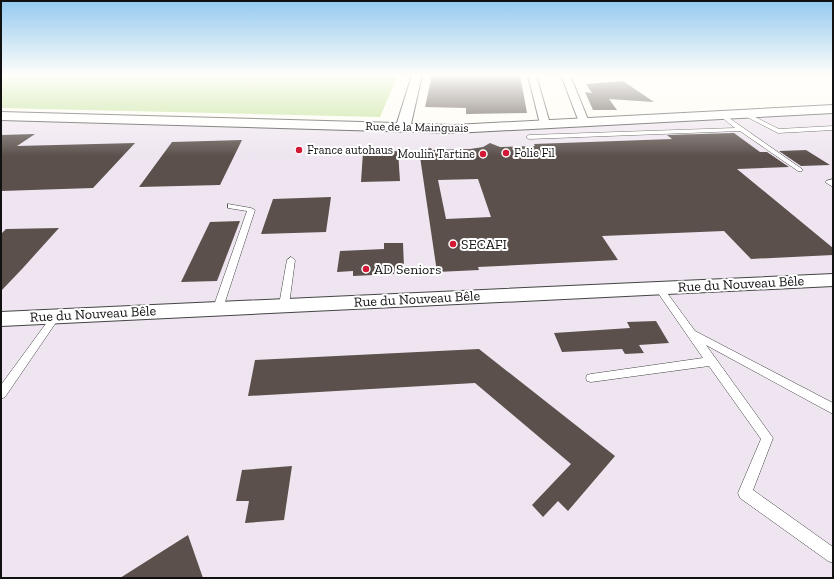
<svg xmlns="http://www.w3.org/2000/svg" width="834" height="579" viewBox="0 0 834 579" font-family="'Zilla Slab',serif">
  <rect width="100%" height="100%" fill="#fffcf5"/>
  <path fill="#eee5f0" d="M 833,109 L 833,578 L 1,578 L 1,119 L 399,131 Z"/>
  <path fill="#c0e296" d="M 26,75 L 398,75 L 380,117 L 1,108 L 1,78 Z"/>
  <g fill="#5b504c" fill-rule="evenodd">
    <path d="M 432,75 L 520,75 L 527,113 L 466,114 L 466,108 L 425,107 Z"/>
    <path d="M 623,81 L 654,102 L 609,99 L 617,110 L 593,110 L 585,92 L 592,93 L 586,84 Z"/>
    <path d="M 734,133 L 760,152 L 767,152 L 789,167 L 737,169 L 833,248 L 833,255 L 751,259 L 724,231 L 602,236 L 618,260 L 478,267 L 479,270 L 437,272 L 419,150 L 431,148 L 432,150 L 470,149 L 483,147 L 490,143 L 500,147 L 535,146 L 534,144 L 672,139 L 667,135 ZM 478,179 L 491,217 L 446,219 L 438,180 Z"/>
    <path d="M 35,134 L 17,146 L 135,143 L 93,188 L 1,191 L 1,135 Z"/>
    <path d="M 242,140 L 220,185 L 139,187 L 172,142 Z"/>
    <path d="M 806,150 L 830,165 L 801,166 L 779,151 Z"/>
    <path d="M 398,151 L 400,181 L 361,182 L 363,152 Z"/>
    <path d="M 331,197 L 326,232 L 261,234 L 273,199 Z"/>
    <path d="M 240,221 L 217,281 L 181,282 L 210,222 Z"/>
    <path d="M 59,228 L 22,269 L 1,291 L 1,234 L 6,229 Z"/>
    <path d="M 384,243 L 403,243 L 404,267 L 395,268 L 394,274 L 353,276 L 353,271 L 337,272 L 340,251 L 384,249 Z"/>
    <path d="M 656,321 L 669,343 L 639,345 L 644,353 L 625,354 L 622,349 L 562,352 L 554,333 L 630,328 L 627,322 Z"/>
    <path d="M 479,349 L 615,456 L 568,511 L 558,501 L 543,517 L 532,505 L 571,464 L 475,383 L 248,396 L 255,360 Z"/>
    <path d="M 292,466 L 284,520 L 245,523 L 249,501 L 236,501 L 242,470 Z"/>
    <path d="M 188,535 L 203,578 L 120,578 Z"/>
  </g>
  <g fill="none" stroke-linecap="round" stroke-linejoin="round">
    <g stroke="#444" stroke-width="1">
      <g id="service">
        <path d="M 745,112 L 779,129 L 833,126 L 833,130 L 778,133 L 743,115 L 742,114 Z"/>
        <path d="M 722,113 L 802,169 L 802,171 L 798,171 L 740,131 L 529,139 L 526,137 L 529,135 L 735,128 L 720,116 L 720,114 Z"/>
        <path d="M 833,179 L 833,187 L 825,182 L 826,181 Z"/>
        <path d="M 228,204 L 251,208 L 255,210 L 223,308 L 221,310 L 215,310 L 213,308 L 247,211 L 228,208 Z"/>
        <path d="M 291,257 L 295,260 L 289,305 L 284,308 L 279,305 L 287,260 Z"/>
        <path d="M 659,285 L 662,286 L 695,331 L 833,403 L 833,414 L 706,345 L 773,438 L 753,490 L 833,547 L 833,563 L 828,561 L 740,498 L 738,493 L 761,439 L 709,366 L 591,382 L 587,381 L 586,378 L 587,375 L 591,374 L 703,358 L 656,290 L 655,288 Z"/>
        <path d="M 56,313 L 59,314 L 61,316 L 59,318 L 5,397 L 1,399 L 1,385 L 53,314 Z"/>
      </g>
    </g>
    <g stroke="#444" stroke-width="2">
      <g id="minor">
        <path d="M 528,75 L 536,75 L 550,124 L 549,126 L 541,126 L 540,124 Z"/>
        <path d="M 561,75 L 570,75 L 589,122 L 588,124 L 580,124 L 579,122 Z"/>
        <path d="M 833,274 L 833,286 L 1,326 L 1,312 Z"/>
      </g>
    </g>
    <g stroke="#444" stroke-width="2">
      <path id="tertiary" d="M 412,75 L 422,75 L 411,124 L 454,125 L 833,105 L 833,113 L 454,133 L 1,120 L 1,112 L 397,123 Z"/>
    </g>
    <use href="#service" fill="#fff" fill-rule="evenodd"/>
    <use href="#minor" fill="#fff" fill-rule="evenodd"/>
    <use href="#tertiary" fill="#fff" fill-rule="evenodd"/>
  </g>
  <linearGradient id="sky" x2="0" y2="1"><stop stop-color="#93c9f0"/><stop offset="0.48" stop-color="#fffefa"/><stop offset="1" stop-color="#fffefa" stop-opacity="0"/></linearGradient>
  <rect width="834" height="156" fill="url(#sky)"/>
  <g fill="#d21834" stroke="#fff" stroke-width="1.5">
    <circle cx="299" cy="150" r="4"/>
    <circle cx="506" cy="153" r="4"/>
    <circle cx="483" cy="154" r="4"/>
    <circle cx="453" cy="244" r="4"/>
    <circle cx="366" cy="269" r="4"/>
  </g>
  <g text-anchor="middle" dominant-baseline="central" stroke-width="4" stroke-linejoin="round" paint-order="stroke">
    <g font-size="12" fill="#111" stroke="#fff">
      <text transform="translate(417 127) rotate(1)">Rue de la Mainguais</text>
    </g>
    <g font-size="12" fill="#111" stroke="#fff" text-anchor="start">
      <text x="307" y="150">France autohaus</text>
      <text x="514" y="153">Folie Fil</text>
      <text x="475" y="154" text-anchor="end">Moulin Tartine</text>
    </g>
    <g font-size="14" fill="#111" stroke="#fff" text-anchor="start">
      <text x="461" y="244">SECAFI</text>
      <text x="374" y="269">AD Seniors</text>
    </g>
    <g font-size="14" fill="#111" stroke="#fff">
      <text transform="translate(741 284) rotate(-3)">Rue du Nouveau Bêle</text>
      <text transform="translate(417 299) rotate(-3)">Rue du Nouveau Bêle</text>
      <text transform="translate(93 314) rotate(-3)">Rue du Nouveau Bêle</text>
    </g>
  </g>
  <rect width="834" height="579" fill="none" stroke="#111111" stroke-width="4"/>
</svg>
